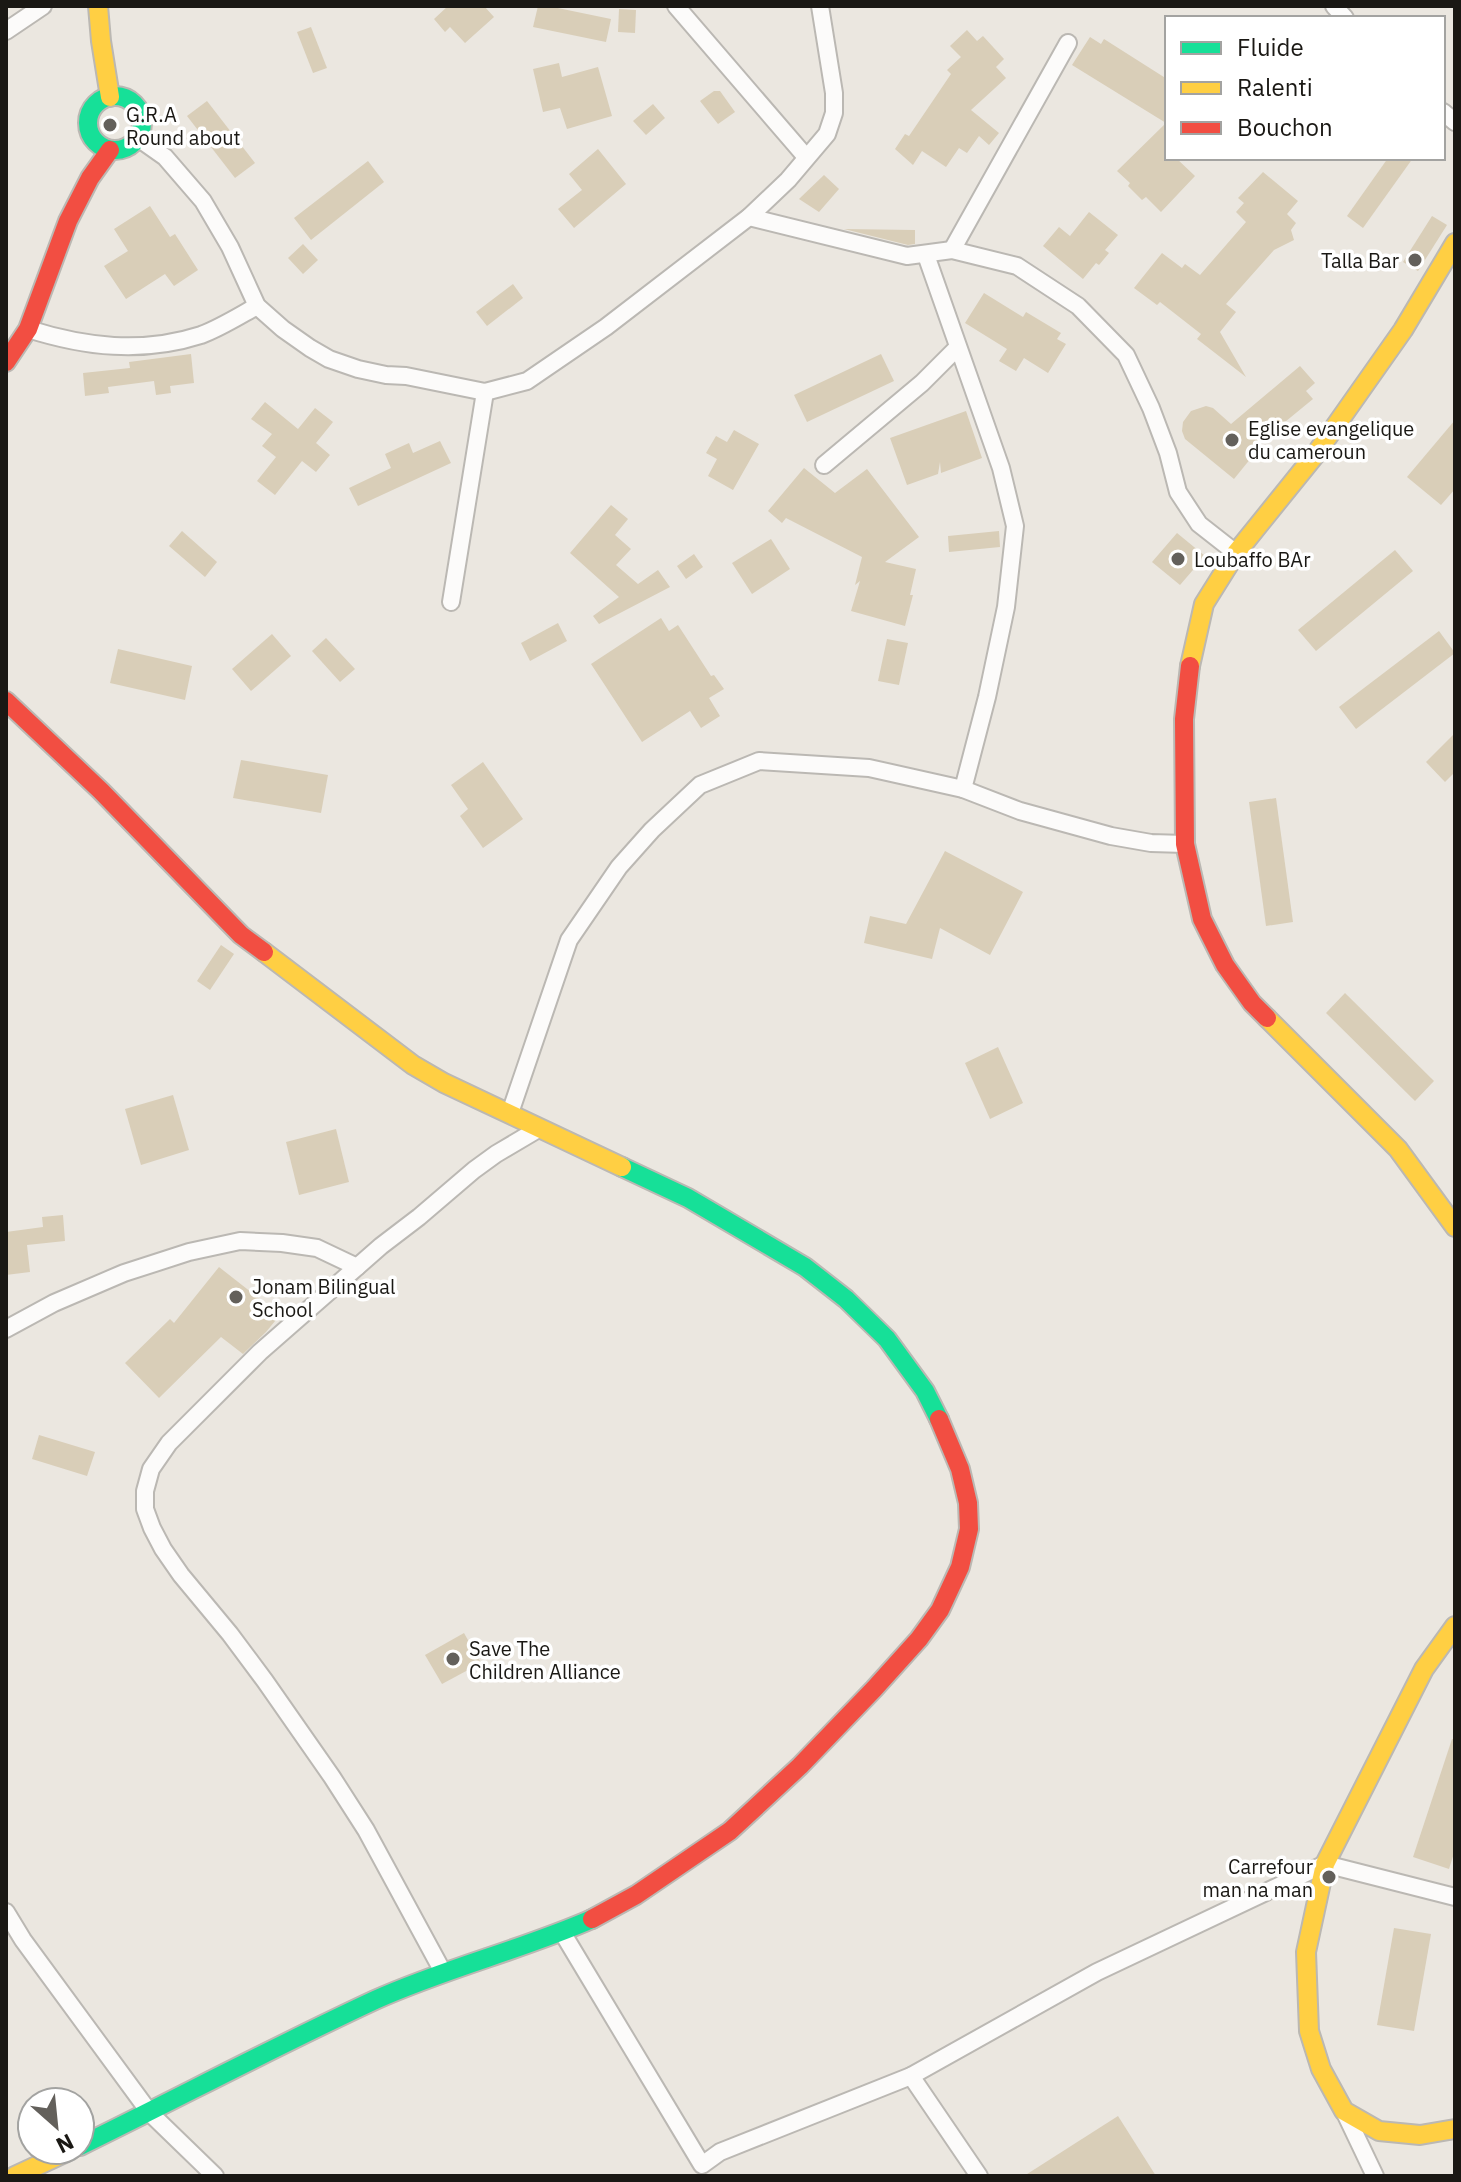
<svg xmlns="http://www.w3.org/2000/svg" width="1461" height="2182" viewBox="0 0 1461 2182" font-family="'IBM Plex Sans',sans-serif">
  <rect width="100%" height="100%" fill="#ebe7e0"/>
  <g fill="#d9ceb8">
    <path d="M 448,6 L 484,6 L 494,17 L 465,43 L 450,27 L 445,32 L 434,19 Z"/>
    <path d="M 538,6 L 548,6 L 611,19 L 606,42 L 533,27 Z"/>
    <path d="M 619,9 L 636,10 L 635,33 L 618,32 Z"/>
    <path d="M 311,27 L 327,68 L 313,73 L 297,32 Z"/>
    <path d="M 967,30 L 977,41 L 983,36 L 1004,59 L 996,67 L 1006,78 L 971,110 L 999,133 L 989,145 L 979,136 L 967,153 L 959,148 L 946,167 L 922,151 L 913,165 L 895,149 L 905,134 L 909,136 L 951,74 L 947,70 L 961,57 L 950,46 Z"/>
    <path d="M 1090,37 L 1101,44 L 1104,39 L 1167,79 L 1167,158 L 1176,158 L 1195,176 L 1161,212 L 1146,197 L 1142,200 L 1128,186 L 1130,183 L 1117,171 L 1166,123 L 1072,65 Z"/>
    <path d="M 559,63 L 562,77 L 598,67 L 612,116 L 567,129 L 560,108 L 543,112 L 533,69 Z"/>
    <path d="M 714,91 L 720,91 L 735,112 L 718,124 L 700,101 Z"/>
    <path d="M 207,101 L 255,163 L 235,178 L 187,116 Z"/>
    <path d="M 653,104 L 665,118 L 646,135 L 633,121 Z"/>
    <path d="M 598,149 L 626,184 L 574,228 L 558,209 L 582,190 L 569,174 Z"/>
    <path d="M 1388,158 L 1413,158 L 1363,228 L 1347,216 Z"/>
    <path d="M 368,161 L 384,182 L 311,240 L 294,218 Z"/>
    <path d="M 1263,172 L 1298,201 L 1287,214 L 1296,223 L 1291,230 L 1294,240 L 1274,250 L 1226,304 L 1236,312 L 1220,332 L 1246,377 L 1197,339 L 1201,334 L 1160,302 L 1157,305 L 1134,288 L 1162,253 L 1182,268 L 1185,264 L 1200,275 L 1246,222 L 1236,212 L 1244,203 L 1238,198 Z"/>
    <path d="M 824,175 L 839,189 L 819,212 L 799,199 Z"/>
    <path d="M 150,206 L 170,237 L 175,234 L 198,270 L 174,286 L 165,274 L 126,299 L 104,266 L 128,251 L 114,229 Z"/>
    <path d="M 1089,212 L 1118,235 L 1105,250 L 1109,253 L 1099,265 L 1096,263 L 1083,279 L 1043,246 L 1059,227 L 1070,236 Z"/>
    <path d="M 1432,216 L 1447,225 L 1418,271 L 1403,262 Z"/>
    <path d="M 844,229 L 915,230 L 915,244 L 908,245 Z"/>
    <path d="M 303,244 L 318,260 L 303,274 L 288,258 Z"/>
    <path d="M 513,284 L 523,298 L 487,326 L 476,312 Z"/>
    <path d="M 984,293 L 1023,317 L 1026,312 L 1061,333 L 1057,339 L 1066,344 L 1048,373 L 1024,358 L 1016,371 L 999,361 L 1007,349 L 965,323 Z"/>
    <path d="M 191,354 L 194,383 L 170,386 L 171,393 L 156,395 L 154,381 L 108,387 L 109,393 L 85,396 L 83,373 L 130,368 L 129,362 Z"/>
    <path d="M 881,354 L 894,381 L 807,422 L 794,395 Z"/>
    <path d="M 1300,366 L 1315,383 L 1306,391 L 1313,399 L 1257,445 L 1260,447 L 1234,479 L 1185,439 L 1182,431 L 1183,422 L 1191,411 L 1206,406 L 1213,408 L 1231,424 Z"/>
    <path d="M 265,402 L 298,429 L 315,408 L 333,422 L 316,443 L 330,455 L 316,472 L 302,461 L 275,495 L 257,481 L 276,457 L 262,446 L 272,434 L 251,419 Z"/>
    <path d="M 966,411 L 982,458 L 941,473 L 940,462 L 938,474 L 907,485 L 890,438 Z"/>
    <path d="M 1455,420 L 1455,489 L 1441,505 L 1407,477 Z"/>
    <path d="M 734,430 L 759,444 L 733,490 L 708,476 L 717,459 L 706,453 L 716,436 L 727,442 Z"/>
    <path d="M 440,441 L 451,463 L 358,506 L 349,488 L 391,468 L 385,454 L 409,443 L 413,453 Z"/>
    <path d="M 804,468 L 835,493 L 867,469 L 919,537 L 885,562 L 916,569 L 910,595 L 913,595 L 905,626 L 851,611 L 860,581 L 855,585 L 862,557 L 786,518 L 782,523 L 768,511 Z"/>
    <path d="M 611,505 L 628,519 L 615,535 L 631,549 L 616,565 L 638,584 L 658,570 L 670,587 L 599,624 L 593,616 L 619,597 L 570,553 Z"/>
    <path d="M 182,531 L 217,562 L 205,577 L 169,546 Z"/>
    <path d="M 999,531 L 1000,547 L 949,552 L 948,536 Z"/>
    <path d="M 1177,533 L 1205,556 L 1180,585 L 1152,562 Z"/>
    <path d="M 771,539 L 790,569 L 752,594 L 732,563 Z"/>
    <path d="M 1395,550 L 1413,571 L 1316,651 L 1298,630 Z"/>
    <path d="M 694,554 L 703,567 L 686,579 L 677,566 Z"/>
    <path d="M 661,618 L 669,631 L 678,625 L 711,676 L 714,675 L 724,689 L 709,698 L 720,716 L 701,728 L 690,711 L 642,742 L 591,664 Z"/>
    <path d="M 558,623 L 567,641 L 530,661 L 521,643 Z"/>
    <path d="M 1439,631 L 1455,653 L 1356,729 L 1339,707 Z"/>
    <path d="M 272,634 L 291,656 L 251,691 L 232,669 Z"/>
    <path d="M 326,638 L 355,669 L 340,682 L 312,651 Z"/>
    <path d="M 887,639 L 908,643 L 899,685 L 878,681 Z"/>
    <path d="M 118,649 L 192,666 L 185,700 L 110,683 Z"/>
    <path d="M 1455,733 L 1455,772 L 1445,782 L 1426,762 Z"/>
    <path d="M 241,760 L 328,775 L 321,813 L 233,798 Z"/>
    <path d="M 483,762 L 523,819 L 483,848 L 460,816 L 468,809 L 451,785 Z"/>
    <path d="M 1276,798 L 1293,922 L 1266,926 L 1249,802 Z"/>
    <path d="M 945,851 L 1023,892 L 990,955 L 940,928 L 932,959 L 864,943 L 870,916 L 906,924 Z"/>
    <path d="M 221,945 L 234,954 L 210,990 L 197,981 Z"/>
    <path d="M 1345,993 L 1434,1081 L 1415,1101 L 1326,1013 Z"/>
    <path d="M 998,1047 L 1023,1103 L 990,1119 L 965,1063 Z"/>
    <path d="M 173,1095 L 189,1150 L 141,1165 L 125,1109 Z"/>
    <path d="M 336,1129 L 349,1182 L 299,1195 L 286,1142 Z"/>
    <path d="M 63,1215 L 65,1241 L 27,1245 L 30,1272 L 6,1275 L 6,1232 L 43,1227 L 42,1217 Z"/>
    <path d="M 219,1267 L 280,1315 L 266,1332 L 243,1354 L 221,1337 L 159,1398 L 125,1363 L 170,1319 L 174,1323 Z"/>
    <path d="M 39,1435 L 95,1452 L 87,1476 L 32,1459 Z"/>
    <path d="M 464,1633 L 481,1663 L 442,1684 L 425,1655 Z"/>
    <path d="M 1452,1739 L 1455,1740 L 1455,1850 L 1449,1869 L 1413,1857 Z"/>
    <path d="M 1394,1928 L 1431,1934 L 1414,2031 L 1377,2025 Z"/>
    <path d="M 1118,2116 L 1156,2176 L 1024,2176 Z"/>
  </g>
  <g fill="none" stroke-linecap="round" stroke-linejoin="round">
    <g stroke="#bbb8b3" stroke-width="20">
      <g id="street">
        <path d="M 676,6 L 806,157"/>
        <path d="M 1334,6 L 1345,18"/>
        <path d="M 6,31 L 43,6"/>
        <path d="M 1443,112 L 1455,122"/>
        <path d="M 138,138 L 165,157 L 203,201 L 230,247 L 257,306 L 283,329 L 310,348 L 329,359 L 358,369 L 386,375 L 406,376 L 485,392 L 527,381 L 606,327 L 749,217 L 788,180 L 827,134 L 834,113 L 834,93 L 820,6"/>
        <path d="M 749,217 L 907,256 L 952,250 L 1017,266 L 1078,306 L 1126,355 L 1151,408 L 1168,453 L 1178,492 L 1199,524 L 1236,553"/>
        <path d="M 952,250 L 1068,43"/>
        <path d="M 926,255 L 1001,468 L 1015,526 L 1006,607 L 987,697 L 963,789"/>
        <path d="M 28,329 C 85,347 142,354 201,335 C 220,328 239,316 257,306"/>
        <path d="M 824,465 L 922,383 L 957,348"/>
        <path d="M 451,602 L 485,392"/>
        <path d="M 510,1113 L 569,940 L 619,867 L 652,830 L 700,785 L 759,761 L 869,768 L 963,789 L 1020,811 L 1111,836 L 1151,843 L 1185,844"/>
        <path d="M 6,1329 L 54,1303 L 124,1273 L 189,1252 L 240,1241 L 282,1243 L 317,1248 L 357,1267"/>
        <path d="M 6,1912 L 23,1940 L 150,2113 L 215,2176"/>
        <path d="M 562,1932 L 702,2165 L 720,2152 L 911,2076 L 1097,1972 L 1325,1864 L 1455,1897"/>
        <path d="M 443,1972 L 366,1830 L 332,1777 L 265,1681 L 230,1634 L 181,1575 L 163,1549 L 152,1528 L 145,1509 L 145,1491 L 151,1469 L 169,1443 L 260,1352 L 381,1246 L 419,1217 L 474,1170 L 496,1154 L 540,1128"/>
        <path d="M 911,2076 L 979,2176"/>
        <path d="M 1344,2111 L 1375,2176"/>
      </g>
    </g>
    <g stroke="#bbb8b3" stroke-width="22">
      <g id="fast">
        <circle cx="115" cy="123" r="27"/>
        <path d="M 622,1167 L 688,1198 L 805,1267 L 846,1299 L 887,1339 L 925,1391 L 939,1419"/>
        <path d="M 80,2146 C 178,2098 276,2046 375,2000 C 446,1968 521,1950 592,1919"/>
      </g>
    </g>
    <g stroke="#bbb8b3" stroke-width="22">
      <g id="slow">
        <path d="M 98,6 L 101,41 L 110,97"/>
        <path d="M 1190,666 L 1204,604 L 1236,553 L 1315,455 L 1403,330 L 1455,243"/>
        <path d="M 264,952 L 413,1065 L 444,1083 L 622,1167"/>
        <path d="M 1267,1018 L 1398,1149 L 1455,1227"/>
        <path d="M 1455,1626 L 1424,1669 L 1325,1864 L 1306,1952 L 1309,2031 L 1321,2069 L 1344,2111 L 1379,2131 L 1420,2135 L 1455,2129"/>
        <path d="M 15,2176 L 71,2150"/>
      </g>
    </g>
    <g stroke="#bbb8b3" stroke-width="22">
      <g id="jam">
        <path d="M 6,362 L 28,329 L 68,221 L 90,178 L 110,150"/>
        <path d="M 1190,666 L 1184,719 L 1185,844 L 1202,919 L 1225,965 L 1252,1003 L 1267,1018"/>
        <path d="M 6,701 L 101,791 L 241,935 L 264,952"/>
        <path d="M 592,1919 L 636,1895 L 730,1831 L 800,1766 L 874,1689 L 919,1639 L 940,1610 L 960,1567 L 969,1529 L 968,1503 L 960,1469 L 939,1419"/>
      </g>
    </g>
    <use href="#street" stroke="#fcfbfa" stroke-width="16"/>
    <use href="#fast" stroke="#16e098" stroke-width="18"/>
    <use href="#slow" stroke="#ffcf43" stroke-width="18"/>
    <use href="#jam" stroke="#f24e42" stroke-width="18"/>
  </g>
  <g fill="#63605b" stroke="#fff" stroke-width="3">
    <circle cx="110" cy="125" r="8"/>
    <circle cx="1415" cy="260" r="8"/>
    <circle cx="1232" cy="440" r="8"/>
    <circle cx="1178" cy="559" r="8"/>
    <circle cx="236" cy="1297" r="8"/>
    <circle cx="453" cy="1659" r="8"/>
    <circle cx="1329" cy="1877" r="8"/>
  </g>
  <g text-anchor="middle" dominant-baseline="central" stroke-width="7" stroke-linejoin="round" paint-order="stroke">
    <g font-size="20" fill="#1a1814" stroke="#fff" text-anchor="start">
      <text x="126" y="114">G.R.A<tspan x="126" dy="23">Round about</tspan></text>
      <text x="1399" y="260" text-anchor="end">Talla Bar</text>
      <text x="1248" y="428">Eglise evangelique<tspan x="1248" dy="23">du cameroun</tspan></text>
      <text x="1194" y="559">Loubaffo BAr</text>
      <text x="252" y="1286">Jonam Bilingual<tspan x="252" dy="23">School</tspan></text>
      <text x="469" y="1648">Save The<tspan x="469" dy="23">Children Alliance</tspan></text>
      <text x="1313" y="1866" text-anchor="end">Carrefour<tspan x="1313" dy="23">man na man</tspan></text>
    </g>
  </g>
  <rect width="1461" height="2182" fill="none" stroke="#1a1814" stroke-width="16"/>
  <rect x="1165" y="16" width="280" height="144" fill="#ffffff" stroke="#a3a3a1" stroke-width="2"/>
  <rect x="1181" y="42" width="40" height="12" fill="#16e098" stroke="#a3a3a1" stroke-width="2"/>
  <text x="1237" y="56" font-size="24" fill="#1a1814">Fluide</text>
  <rect x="1181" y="82" width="40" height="12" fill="#ffcf43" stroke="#a3a3a1" stroke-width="2"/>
  <text x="1237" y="96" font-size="24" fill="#1a1814">Ralenti</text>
  <rect x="1181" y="122" width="40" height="12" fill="#f24e42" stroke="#a3a3a1" stroke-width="2"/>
  <text x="1237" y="136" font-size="24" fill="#1a1814">Bouchon</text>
  <g transform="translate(56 2126) rotate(153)"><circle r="38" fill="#ffffff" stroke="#a3a3a1" stroke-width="2"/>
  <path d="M0-6L14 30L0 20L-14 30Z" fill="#63605b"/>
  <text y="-12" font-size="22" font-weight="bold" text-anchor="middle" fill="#1a1814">N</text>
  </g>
</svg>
